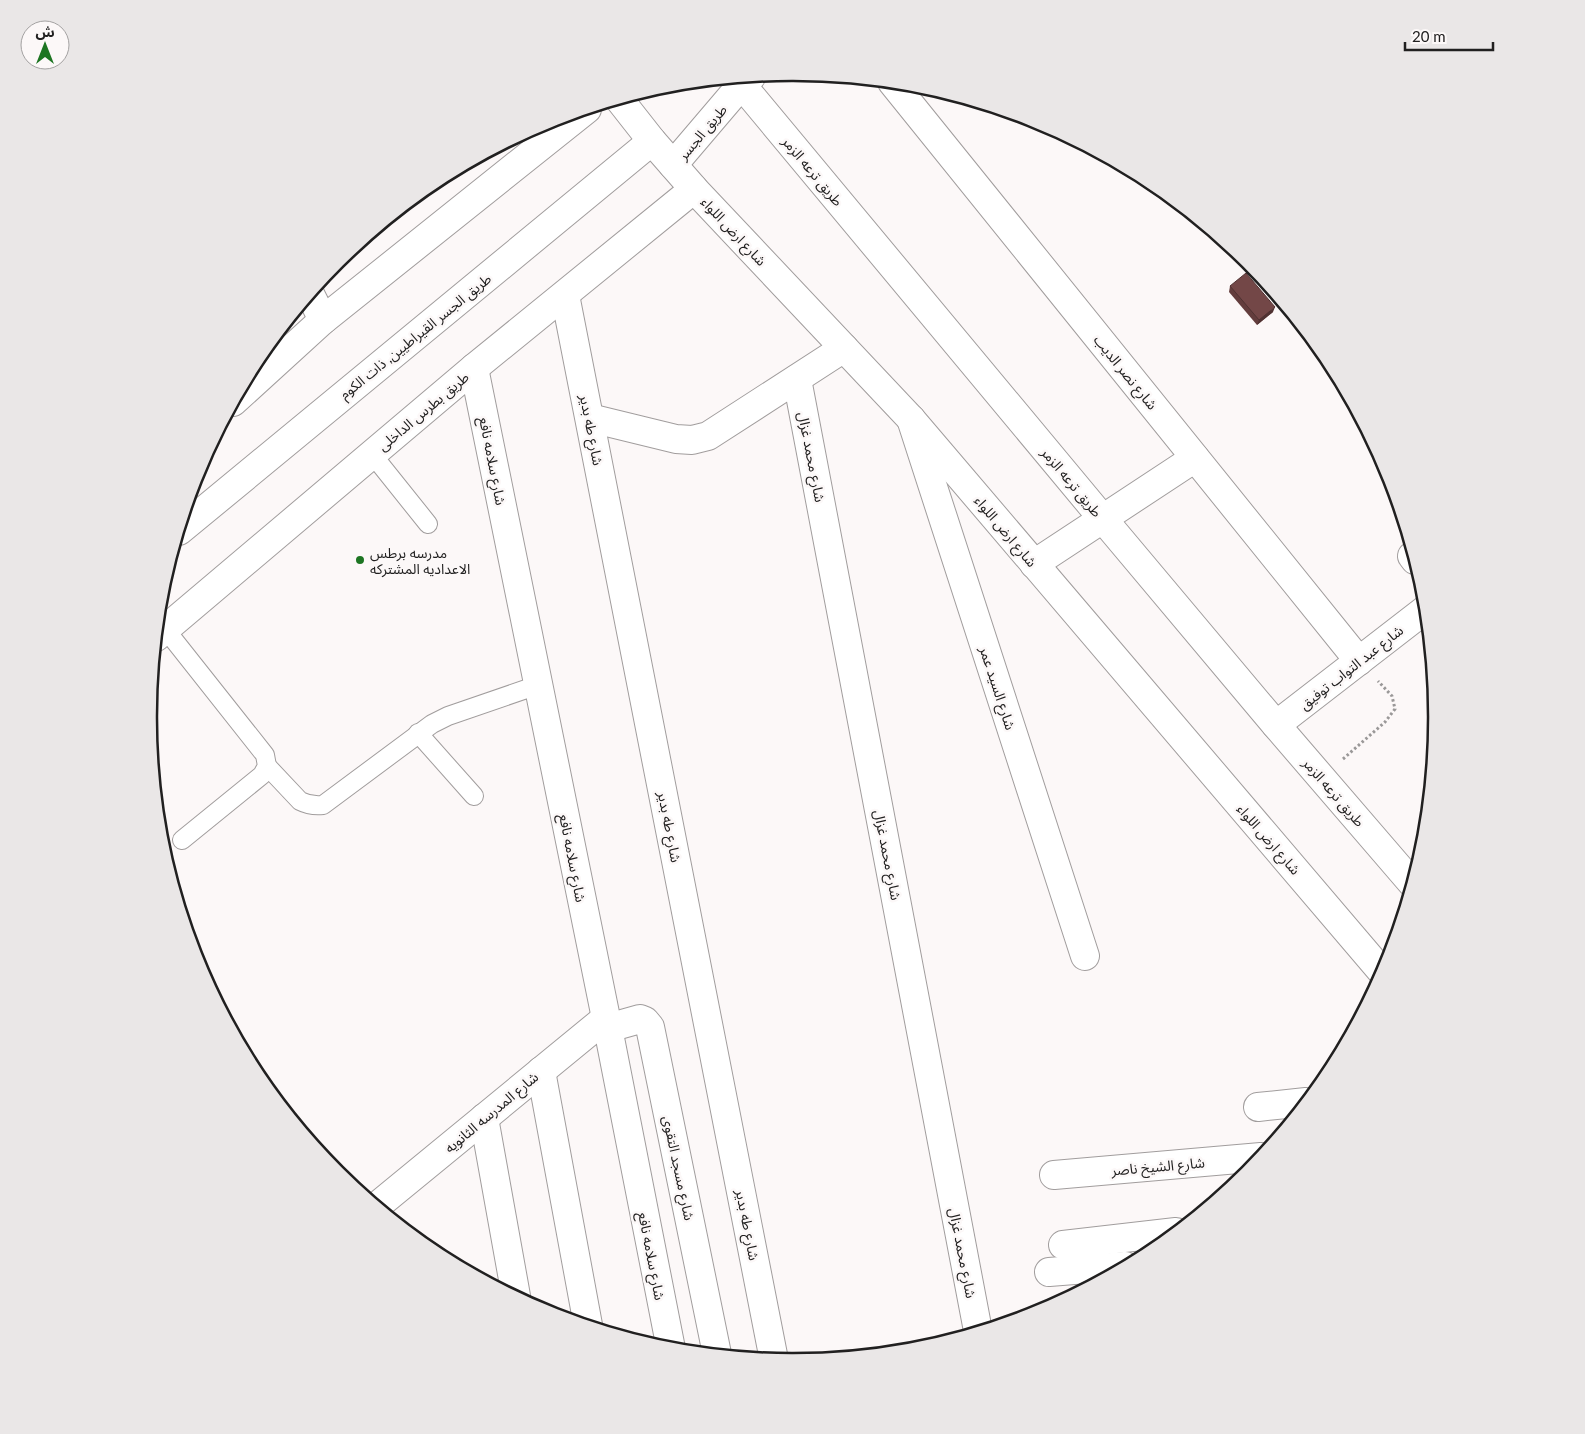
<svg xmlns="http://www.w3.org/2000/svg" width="1585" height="1434" viewBox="0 0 1585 1434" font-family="Lato,'Noto Sans Arabic',sans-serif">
  <rect width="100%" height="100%" fill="#fcf8f8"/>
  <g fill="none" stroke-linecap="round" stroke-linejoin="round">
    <g stroke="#a19d9d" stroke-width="20">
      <g id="lane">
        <path d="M 372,454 L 428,524"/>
        <path d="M 166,630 L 265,755 L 267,766 L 262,775 L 182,840"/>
        <path d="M 418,733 L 474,796"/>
        <path d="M 267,766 L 300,801 C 308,805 314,806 323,805 L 432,724 L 448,716 L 538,685"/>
      </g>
    </g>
    <g stroke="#a19d9d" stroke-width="30">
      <g id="street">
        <path d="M 736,78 L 1103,519 L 1276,725 L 1412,883"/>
        <path d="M 892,82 L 1359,661"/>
        <path d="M 673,165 L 742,84 L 751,77"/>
        <path d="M 310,294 L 323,320"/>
        <path d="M 565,295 L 774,1360"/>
        <path d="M 474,368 L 608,1028 L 671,1349"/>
        <path d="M 797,379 L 978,1331"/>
        <path d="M 590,418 L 676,439 L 692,440 L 708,436 L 844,348"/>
        <path d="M 911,419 L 1085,956"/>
        <path d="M 1412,556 L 1415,560"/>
        <path d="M 1034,564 L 1195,458"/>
        <path d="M 1276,725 L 1426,609"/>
        <path d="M 608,1028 L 640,1019 L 645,1021 L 650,1027 L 717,1354"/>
        <path d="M 541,1071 L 588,1325"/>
        <path d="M 1258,1107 L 1306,1102"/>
        <path d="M 484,1118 L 516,1296"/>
        <path d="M 1054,1175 L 1261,1157"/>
        <path d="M 377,1206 L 606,1018"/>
        <path d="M 1063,1245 L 1176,1232"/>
        <path d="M 1049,1272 L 1125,1266"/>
      </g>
    </g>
    <g stroke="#a19d9d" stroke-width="30">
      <g id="secondary">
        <path d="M 619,99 L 652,141 L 694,189 L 911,419 L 1383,973"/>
        <path d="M 233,402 L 323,320 L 587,109"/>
        <path d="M 179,531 L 652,141"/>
        <path d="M 156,637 L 474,368 L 694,189"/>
      </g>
    </g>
    <path stroke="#9a9898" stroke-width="3" stroke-dasharray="2.5 2.5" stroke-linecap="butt" d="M 1343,759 L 1385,722 L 1395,709 L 1392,696 L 1378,681"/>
    <use href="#lane" stroke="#fff" stroke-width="18"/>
    <use href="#street" stroke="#fff" stroke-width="28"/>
    <use href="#secondary" stroke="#fff" stroke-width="28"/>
  </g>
  <path fill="#633d3d" d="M 1230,286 L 1273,312 L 1257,325 L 1229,292 Z"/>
  <path fill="#503232" d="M 1275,307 L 1273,312 L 1257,325 L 1259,320 Z"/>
  <path fill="#734747" stroke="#503232" d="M 1246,273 L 1275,307 L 1259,320 L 1230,286 Z"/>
  <circle fill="#1d7522" stroke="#fcf8f8" stroke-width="2" cx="360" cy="560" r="5"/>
  <g text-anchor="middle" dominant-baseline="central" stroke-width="5" stroke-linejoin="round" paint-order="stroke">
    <g font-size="14" fill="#212020" stroke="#fcf8f8">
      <text transform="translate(702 132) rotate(-50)">طريق الجسر</text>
      <text transform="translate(813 171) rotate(50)">طريق ترعه الزمر</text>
      <text transform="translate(734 231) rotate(47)">شارع ارض اللواء</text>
      <text transform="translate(415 336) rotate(-39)">طريق الجسر القيراطيين, ذات الكوم</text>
      <text transform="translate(1126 372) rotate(51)">شارع نصر الديب</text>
      <text transform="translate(423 411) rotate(-40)">طريق بطرس الداخلى</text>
      <text transform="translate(592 430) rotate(79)">شارع طه بدير</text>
      <text transform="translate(812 457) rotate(79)">شارع محمد غزال</text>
      <text transform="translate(493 461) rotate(79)">شارع سلامه نافع</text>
      <text transform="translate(1072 482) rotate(50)">طريق ترعه الزمر</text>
      <text transform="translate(1006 531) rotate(50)">شارع ارض اللواء</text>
      <text transform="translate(1351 667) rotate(-38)">شارع عبد التواب توفيق</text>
      <text transform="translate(998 688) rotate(72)">شارع السيد عمر</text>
      <text transform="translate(1334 792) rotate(49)">طريق ترعه الزمر</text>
      <text transform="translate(670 827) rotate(79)">شارع طه بدير</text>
      <text transform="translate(1269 839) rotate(49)">شارع ارض اللواء</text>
      <text transform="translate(888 855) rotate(79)">شارع محمد غزال</text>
      <text transform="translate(573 858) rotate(79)">شارع سلامه نافع</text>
      <text transform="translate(491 1112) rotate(-40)">شارع المدرسه الثانويه</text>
      <text transform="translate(1158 1166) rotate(-5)">شارع الشيخ ناصر</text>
      <text transform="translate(679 1168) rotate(78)">شارع مسجد التقوى</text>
      <text transform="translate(748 1225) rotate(79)">شارع طه بدير</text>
      <text transform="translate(963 1253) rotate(79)">شارع محمد غزال</text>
      <text transform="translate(652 1256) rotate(79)">شارع سلامه نافع</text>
    </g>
    <g font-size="14" fill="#212020" stroke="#fcf8f8" text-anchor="start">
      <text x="370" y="552">مدرسه برطس<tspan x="370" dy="16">الاعداديه المشتركه</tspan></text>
    </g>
  </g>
  <path d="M0 0H1585V1434H0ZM792 81H793A635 635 0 0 1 1428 716V718A635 635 0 0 1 793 1353H792A635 635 0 0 1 157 718V716A635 635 0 0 1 792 81Z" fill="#eae7e7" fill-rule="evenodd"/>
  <path fill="none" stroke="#212020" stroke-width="2.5" d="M792 81H793A635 635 0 0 1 1428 716V718A635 635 0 0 1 793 1353H792A635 635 0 0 1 157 718V716A635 635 0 0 1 792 81Z"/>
  <g transform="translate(45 45)"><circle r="24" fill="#fcf8f8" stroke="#a4a2a2"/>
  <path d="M0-4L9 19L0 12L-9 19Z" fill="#1d7522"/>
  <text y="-8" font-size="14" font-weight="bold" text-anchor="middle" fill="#212020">ش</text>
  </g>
  <path d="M1405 42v8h88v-8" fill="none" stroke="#212020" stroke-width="2.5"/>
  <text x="1412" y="42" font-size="15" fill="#212020" stroke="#fcf8f8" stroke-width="4" paint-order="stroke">20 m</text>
</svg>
